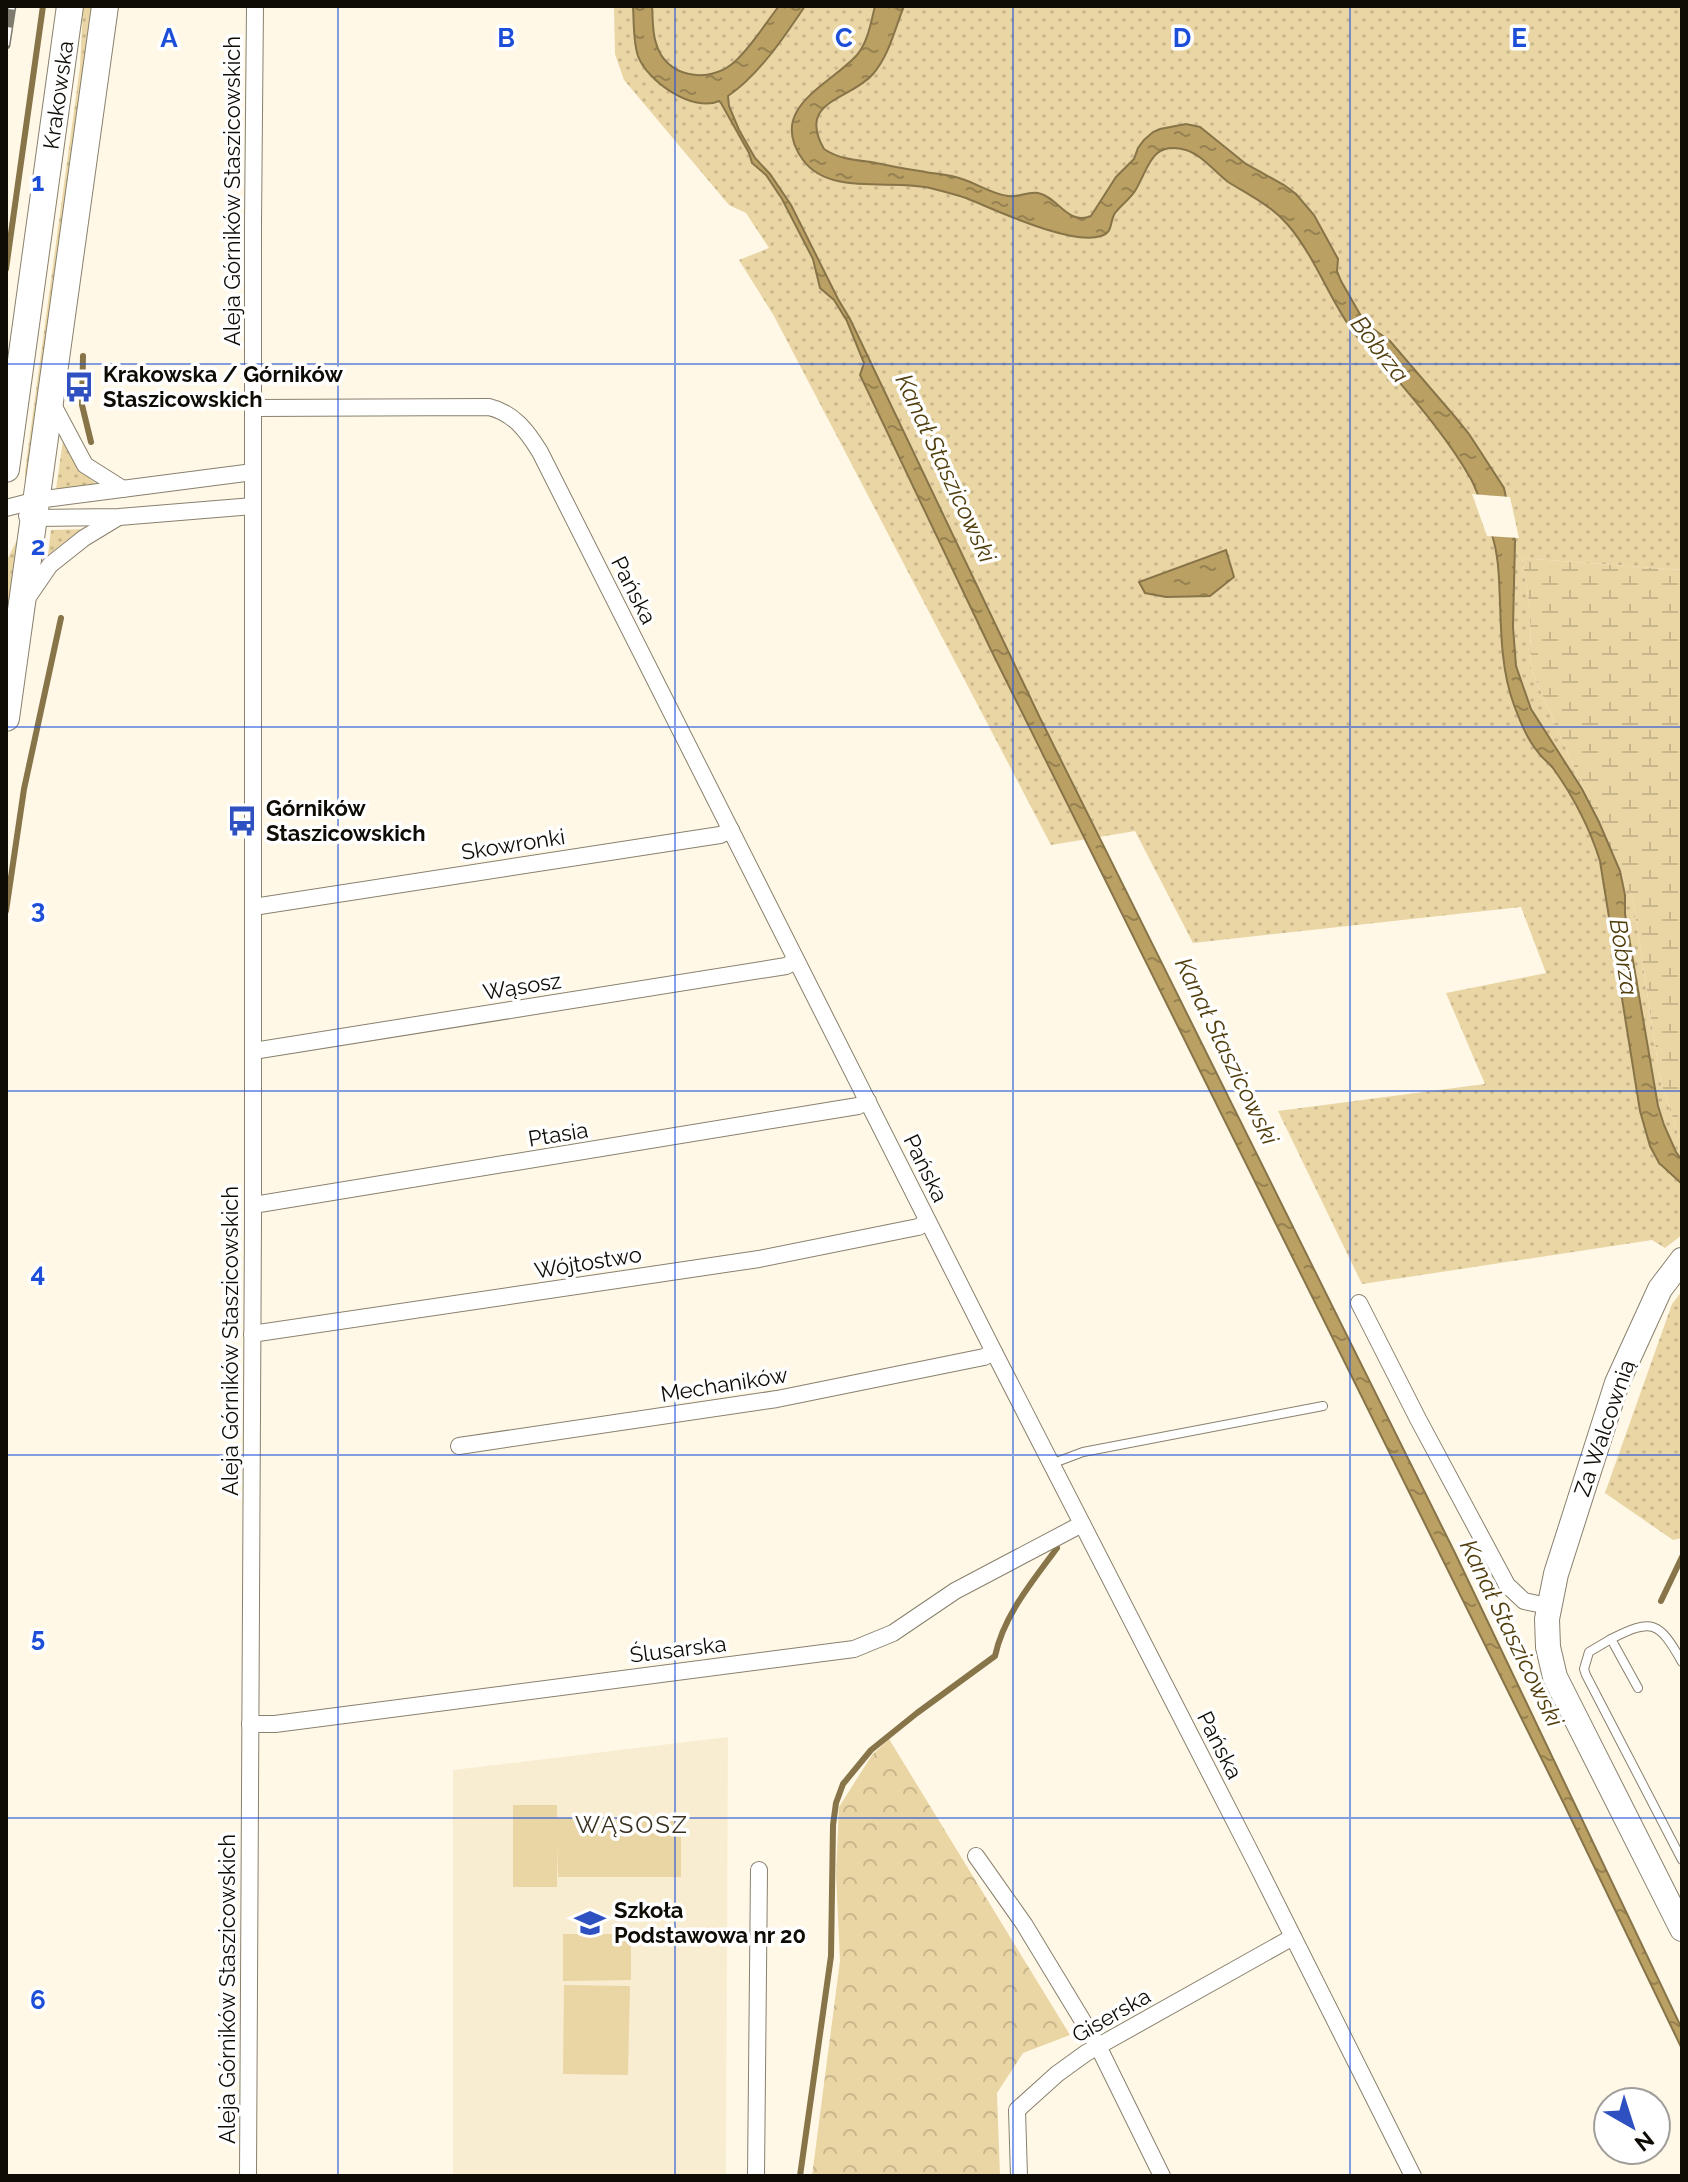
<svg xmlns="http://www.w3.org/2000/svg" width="1688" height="2182" viewBox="0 0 1688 2182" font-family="Raleway,sans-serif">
  <defs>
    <pattern id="grass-dots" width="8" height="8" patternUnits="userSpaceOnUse" patternTransform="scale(2)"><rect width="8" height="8" fill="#ead5a4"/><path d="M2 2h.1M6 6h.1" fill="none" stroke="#c8b68c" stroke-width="1.8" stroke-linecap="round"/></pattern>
    <pattern id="wetland-marsh" width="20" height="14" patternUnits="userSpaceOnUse" patternTransform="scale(2)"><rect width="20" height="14" fill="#ead5a4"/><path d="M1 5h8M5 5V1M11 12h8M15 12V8" fill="none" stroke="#c8b68c"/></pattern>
    <pattern id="park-crowns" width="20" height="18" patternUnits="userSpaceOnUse" patternTransform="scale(2)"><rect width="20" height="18" fill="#ead5a4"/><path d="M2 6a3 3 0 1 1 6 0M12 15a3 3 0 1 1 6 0" fill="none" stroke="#c8b68c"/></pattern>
    <pattern id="water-ripples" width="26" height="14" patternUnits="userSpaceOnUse" patternTransform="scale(2)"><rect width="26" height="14" fill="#bba064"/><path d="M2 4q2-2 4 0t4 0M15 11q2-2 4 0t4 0" fill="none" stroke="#968150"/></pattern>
  </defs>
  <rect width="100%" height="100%" fill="#fff8e7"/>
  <path fill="#f9edd1" d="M 728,1737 L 726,2176 L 453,2176 L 453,1770 Z"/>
  <g fill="url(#grass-dots)">
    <path d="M 83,6 L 93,6 L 27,480 L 25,477 L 25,471 L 80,67 Z"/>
    <path d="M 614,6 L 1682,6 L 1682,570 L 1522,558 L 1530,609 L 1531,669 L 1633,900 L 1661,1083 L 1682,1145 L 1682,1235 L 1665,1248 L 1652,1240 L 1362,1284 L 1278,1111 L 1485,1084 L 1446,993 L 1546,973 L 1521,907 L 1193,943 L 1135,831 L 1051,845 L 774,316 L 739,260 L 769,248 L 746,213 L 729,205 L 624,80 L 615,54 Z"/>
    <path d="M 63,440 C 70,458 81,472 97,484 L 56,489 Z"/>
    <path d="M 85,529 L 71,537 L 48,555 L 51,530 Z"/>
    <path d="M 18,538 L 6,636 L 6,562 Z"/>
    <path d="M 1682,1291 L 1682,1538 L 1673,1540 L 1605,1493 L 1672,1304 Z"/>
  </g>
  <path fill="url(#wetland-marsh)" d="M 1522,558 L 1682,570 L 1682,1145 L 1661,1083 L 1633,900 L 1531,669 L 1530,609 Z"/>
  <path fill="url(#park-crowns)" d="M 889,1739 L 1070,2035 L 1023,2053 L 997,2093 L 1000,2176 L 812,2176 L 840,1961 L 836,1875 L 839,1807 L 872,1755 Z"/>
  <g fill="#ead5a4">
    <path d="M 513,1805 L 557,1805 L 557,1818 L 681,1818 L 681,1877 L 558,1877 L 557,1846 L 557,1887 L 513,1887 Z"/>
    <path d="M 563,1934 L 631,1934 L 631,1980 L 563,1981 Z"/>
    <path d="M 564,1985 L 630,1986 L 628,2075 L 563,2074 Z"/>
  </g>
  <g fill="url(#water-ripples)" stroke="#877448" stroke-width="2">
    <path d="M 633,6 L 652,6 C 653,18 652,32 656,43 C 665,77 707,84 732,64 C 750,49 764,25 779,6 L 805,6 C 785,36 758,76 728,96 L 729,106 L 739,130 L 755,158 L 770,174 L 791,205 L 838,299 L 850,319 L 1040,718 L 1455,1553 L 1682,2029 L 1682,2049 L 1564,1804 L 991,650 L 860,375 L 864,363 L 847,321 L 834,300 L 820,288 L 813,259 L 782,199 L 766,175 L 752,163 L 749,153 L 721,103 L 719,101 C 693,113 647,81 638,56 C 633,41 634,22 633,6 Z"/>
    <path d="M 875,6 L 904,6 C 895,28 889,56 873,74 C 851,100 796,100 824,149 C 839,159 854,160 871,162 C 887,165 903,169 920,171 C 933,174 949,174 962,179 C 978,184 991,194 1008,196 C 1019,198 1027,191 1038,193 C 1058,197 1068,226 1091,216 L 1116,177 L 1134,159 L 1138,148 L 1144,140 L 1153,132 L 1160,129 L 1186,124 L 1200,127 L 1246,164 L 1284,185 L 1296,194 L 1314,215 L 1338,259 L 1337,271 L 1341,281 L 1361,316 L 1369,326 L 1390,341 L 1456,418 L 1469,434 L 1504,488 L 1515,541 L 1513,627 L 1516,666 L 1531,709 L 1582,789 L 1599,822 L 1620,871 L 1625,895 L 1625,914 L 1658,1106 L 1664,1125 L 1676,1152 L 1682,1160 L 1682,1184 L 1659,1163 L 1650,1146 L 1640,1111 L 1600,861 C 1590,829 1573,796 1553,768 C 1548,762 1542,758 1538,752 C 1527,739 1520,721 1514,705 C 1502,673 1501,636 1500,602 C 1499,579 1499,557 1492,535 C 1485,517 1480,496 1471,479 C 1450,442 1422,409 1395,377 C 1382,362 1367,350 1354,333 C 1329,299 1316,258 1288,225 C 1272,206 1249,195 1228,182 C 1215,172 1202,155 1186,150 C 1151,140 1149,168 1135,191 C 1130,199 1121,205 1115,213 C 1109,222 1114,232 1101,236 C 1071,246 996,210 966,198 C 954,194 942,191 930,188 C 891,179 829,196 803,160 C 766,108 829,86 857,55 C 868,42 871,22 875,6 Z"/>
    <path d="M 1226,550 L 1234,577 L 1210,596 L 1166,597 L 1145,593 L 1139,582 Z"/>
  </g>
  <path fill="#fff8e7" d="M 1472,494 L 1510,497 L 1519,538 L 1487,536 Z"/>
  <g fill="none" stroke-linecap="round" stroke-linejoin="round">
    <g stroke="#877448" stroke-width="6">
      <path d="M 6,269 L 43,6"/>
      <path d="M 83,356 L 82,405 L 91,442"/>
      <path d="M 6,911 L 24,789 L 61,618"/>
      <path d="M 1661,1601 L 1682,1557"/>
      <path d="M 800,2176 L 831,1956 L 833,1825 L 836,1803 L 843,1784 L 871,1750 L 917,1713 L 995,1656 C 1004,1615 1032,1582 1057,1548"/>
    </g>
    <g stroke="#89816e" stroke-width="10">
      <g id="service">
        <path d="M 1051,1464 L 1083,1452 L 1323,1406"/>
        <path d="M 1611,1639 L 1589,1652 L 1584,1669 L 1586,1675 L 1682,1860"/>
        <path d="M 1638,1688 L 1611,1639 C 1652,1618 1659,1621 1682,1662"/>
      </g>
    </g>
    <g stroke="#89816e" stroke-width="18">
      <g id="minor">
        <path d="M 52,403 L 85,465 L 123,489"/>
        <path d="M 254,408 L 489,407 C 514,413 527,431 540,452 L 994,1352 L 1255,1861 L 1413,2176"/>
        <path d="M 6,508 L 37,500 L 253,472"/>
        <path d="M 27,516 L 34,518 L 119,517 L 253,506"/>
        <path d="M 26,600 L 50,565 L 84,538 L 117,518"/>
        <path d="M 253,907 L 720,835 L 731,830"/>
        <path d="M 253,1051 L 786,966 L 796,961"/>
        <path d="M 253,1205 L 858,1106 L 868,1101"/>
        <path d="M 1359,1303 L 1418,1419 L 1507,1585 L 1524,1601 L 1548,1606"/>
        <path d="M 252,1334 L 759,1259 L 918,1227 L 928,1222"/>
        <path d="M 459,1446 L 777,1399 L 984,1357 L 994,1352"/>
        <path d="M 250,1724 L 275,1724 L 854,1649 L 893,1633 L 955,1591 L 1082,1524"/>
        <path d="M 976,1856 L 1024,1924 L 1098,2046 L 1162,2176"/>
        <path d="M 248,2176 L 253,1219 L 253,223 L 255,6"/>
        <path d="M 756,2176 L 759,1870"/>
        <path d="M 1019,2176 L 1017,2110 L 1057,2074 L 1086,2053 L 1293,1937"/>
      </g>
    </g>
    <g stroke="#89816e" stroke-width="26">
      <path id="secondary" d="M 1682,1260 L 1660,1289 L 1617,1383 L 1556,1574 L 1547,1619 L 1548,1647 L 1555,1677 L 1682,1929"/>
    </g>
    <g stroke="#89816e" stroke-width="28">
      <g id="primary">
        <path d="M 6,469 L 70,6"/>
        <path d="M 6,718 L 105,6"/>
      </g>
    </g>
    <use href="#service" stroke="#fff" stroke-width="8"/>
    <use href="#minor" stroke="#fff" stroke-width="16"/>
    <use href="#secondary" stroke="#fff" stroke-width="24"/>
    <use href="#primary" stroke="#fff" stroke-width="26"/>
    <g stroke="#7f7b6f" stroke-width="9">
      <path id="rail" d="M 6,45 L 12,6"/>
    </g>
    <use href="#rail" stroke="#fff" stroke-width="6" stroke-dasharray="18" stroke-linecap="butt"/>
  </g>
  <path fill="none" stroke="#1d4ed8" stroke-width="2" stroke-opacity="0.55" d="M 338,6 L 338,2176M 675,6 L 675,2176M 1013,6 L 1013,2176M 1350,6 L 1350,2176M 6,364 L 1682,364M 6,727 L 1682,727M 6,1091 L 1682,1091M 6,1455 L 1682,1455M 6,1818 L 1682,1818"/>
  <defs>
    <g id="bus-bare" transform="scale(2.4)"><path d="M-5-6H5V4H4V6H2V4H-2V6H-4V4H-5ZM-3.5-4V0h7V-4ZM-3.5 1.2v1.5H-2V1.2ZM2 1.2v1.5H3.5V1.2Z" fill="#2e50c0" stroke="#fff" stroke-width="2.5" paint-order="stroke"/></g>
    <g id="school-bare" transform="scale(2.4)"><path d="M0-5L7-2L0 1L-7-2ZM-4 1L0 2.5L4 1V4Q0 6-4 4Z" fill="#2e50c0" stroke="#fff" stroke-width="2.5" paint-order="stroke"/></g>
  </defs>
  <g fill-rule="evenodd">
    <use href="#bus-bare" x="79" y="387"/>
    <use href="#bus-bare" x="242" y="821"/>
    <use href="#school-bare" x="590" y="1923"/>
  </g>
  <g text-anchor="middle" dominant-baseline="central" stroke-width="7" stroke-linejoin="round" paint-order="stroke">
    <g font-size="22" fill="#0f0c06" stroke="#fff">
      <text transform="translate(58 95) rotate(-82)">Krakowska</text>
      <text transform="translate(232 191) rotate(-90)">Aleja Górników Staszicowskich</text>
      <text transform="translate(634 590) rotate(63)">Pańska</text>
      <text transform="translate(513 844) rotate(-9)">Skowronki</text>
      <text transform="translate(522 986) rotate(-9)">Wąsosz</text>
      <text transform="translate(558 1134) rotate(-9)">Ptasia</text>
      <text transform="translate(926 1168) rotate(64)">Pańska</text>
      <text transform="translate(588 1262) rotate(-9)">Wójtostwo</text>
      <text transform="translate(230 1341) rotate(-90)">Aleja Górników Staszicowskich</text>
      <text transform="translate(724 1384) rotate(-9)">Mechaników</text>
      <text transform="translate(1604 1428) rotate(-71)">Za Walcownią</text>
      <text transform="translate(678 1649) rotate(-7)">Ślusarska</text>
      <text transform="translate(1220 1745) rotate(63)">Pańska</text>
      <text transform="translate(227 1989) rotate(-90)">Aleja Górników Staszicowskich</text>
      <text transform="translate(1111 2015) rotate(-30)">Giserska</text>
    </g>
    <g font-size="22" font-weight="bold" fill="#0f0c06" stroke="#fff" text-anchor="start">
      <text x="103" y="374">Krakowska / Górników<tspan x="103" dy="25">Staszicowskich</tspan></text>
      <text x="266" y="808">Górników<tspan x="266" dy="25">Staszicowskich</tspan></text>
      <text x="614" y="1910">Szkoła<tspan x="614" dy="25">Podstawowa nr 20</tspan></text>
    </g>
    <g font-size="24" font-style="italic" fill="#513e0d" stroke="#fff">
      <text transform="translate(1380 349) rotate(52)">Bobrza</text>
      <text transform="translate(946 468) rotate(65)">Kanał Staszicowski</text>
      <text transform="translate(1624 957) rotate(81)">Bobrza</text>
      <text transform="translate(1227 1051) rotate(64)">Kanał Staszicowski</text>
      <text transform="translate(1512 1633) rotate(64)">Kanał Staszicowski</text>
    </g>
    <g font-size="24" letter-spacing="2" fill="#383121" stroke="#fff">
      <text x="632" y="1824">WĄSOSZ</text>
    </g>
  </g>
  <g font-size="26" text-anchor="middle" font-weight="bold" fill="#1d4ed8" stroke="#fff" stroke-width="7" stroke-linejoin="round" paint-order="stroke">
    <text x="169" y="47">A</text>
    <text x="506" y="47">B</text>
    <text x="844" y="47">C</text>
    <text x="1182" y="47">D</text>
    <text x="1519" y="47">E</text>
    <text x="38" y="191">1</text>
    <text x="38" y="555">2</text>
    <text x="38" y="918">3</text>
    <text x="38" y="1282">4</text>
    <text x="38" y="1646">5</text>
    <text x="38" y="2009">6</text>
  </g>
  <rect width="1688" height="2182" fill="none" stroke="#0f0c06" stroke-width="16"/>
  <g transform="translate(1632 2126) rotate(141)"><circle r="38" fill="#ffffff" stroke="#9f9e9b" stroke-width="2"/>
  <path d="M0-6L14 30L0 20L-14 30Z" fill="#2e50c0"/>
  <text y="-12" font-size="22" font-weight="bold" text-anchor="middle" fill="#0f0c06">N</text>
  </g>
</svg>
